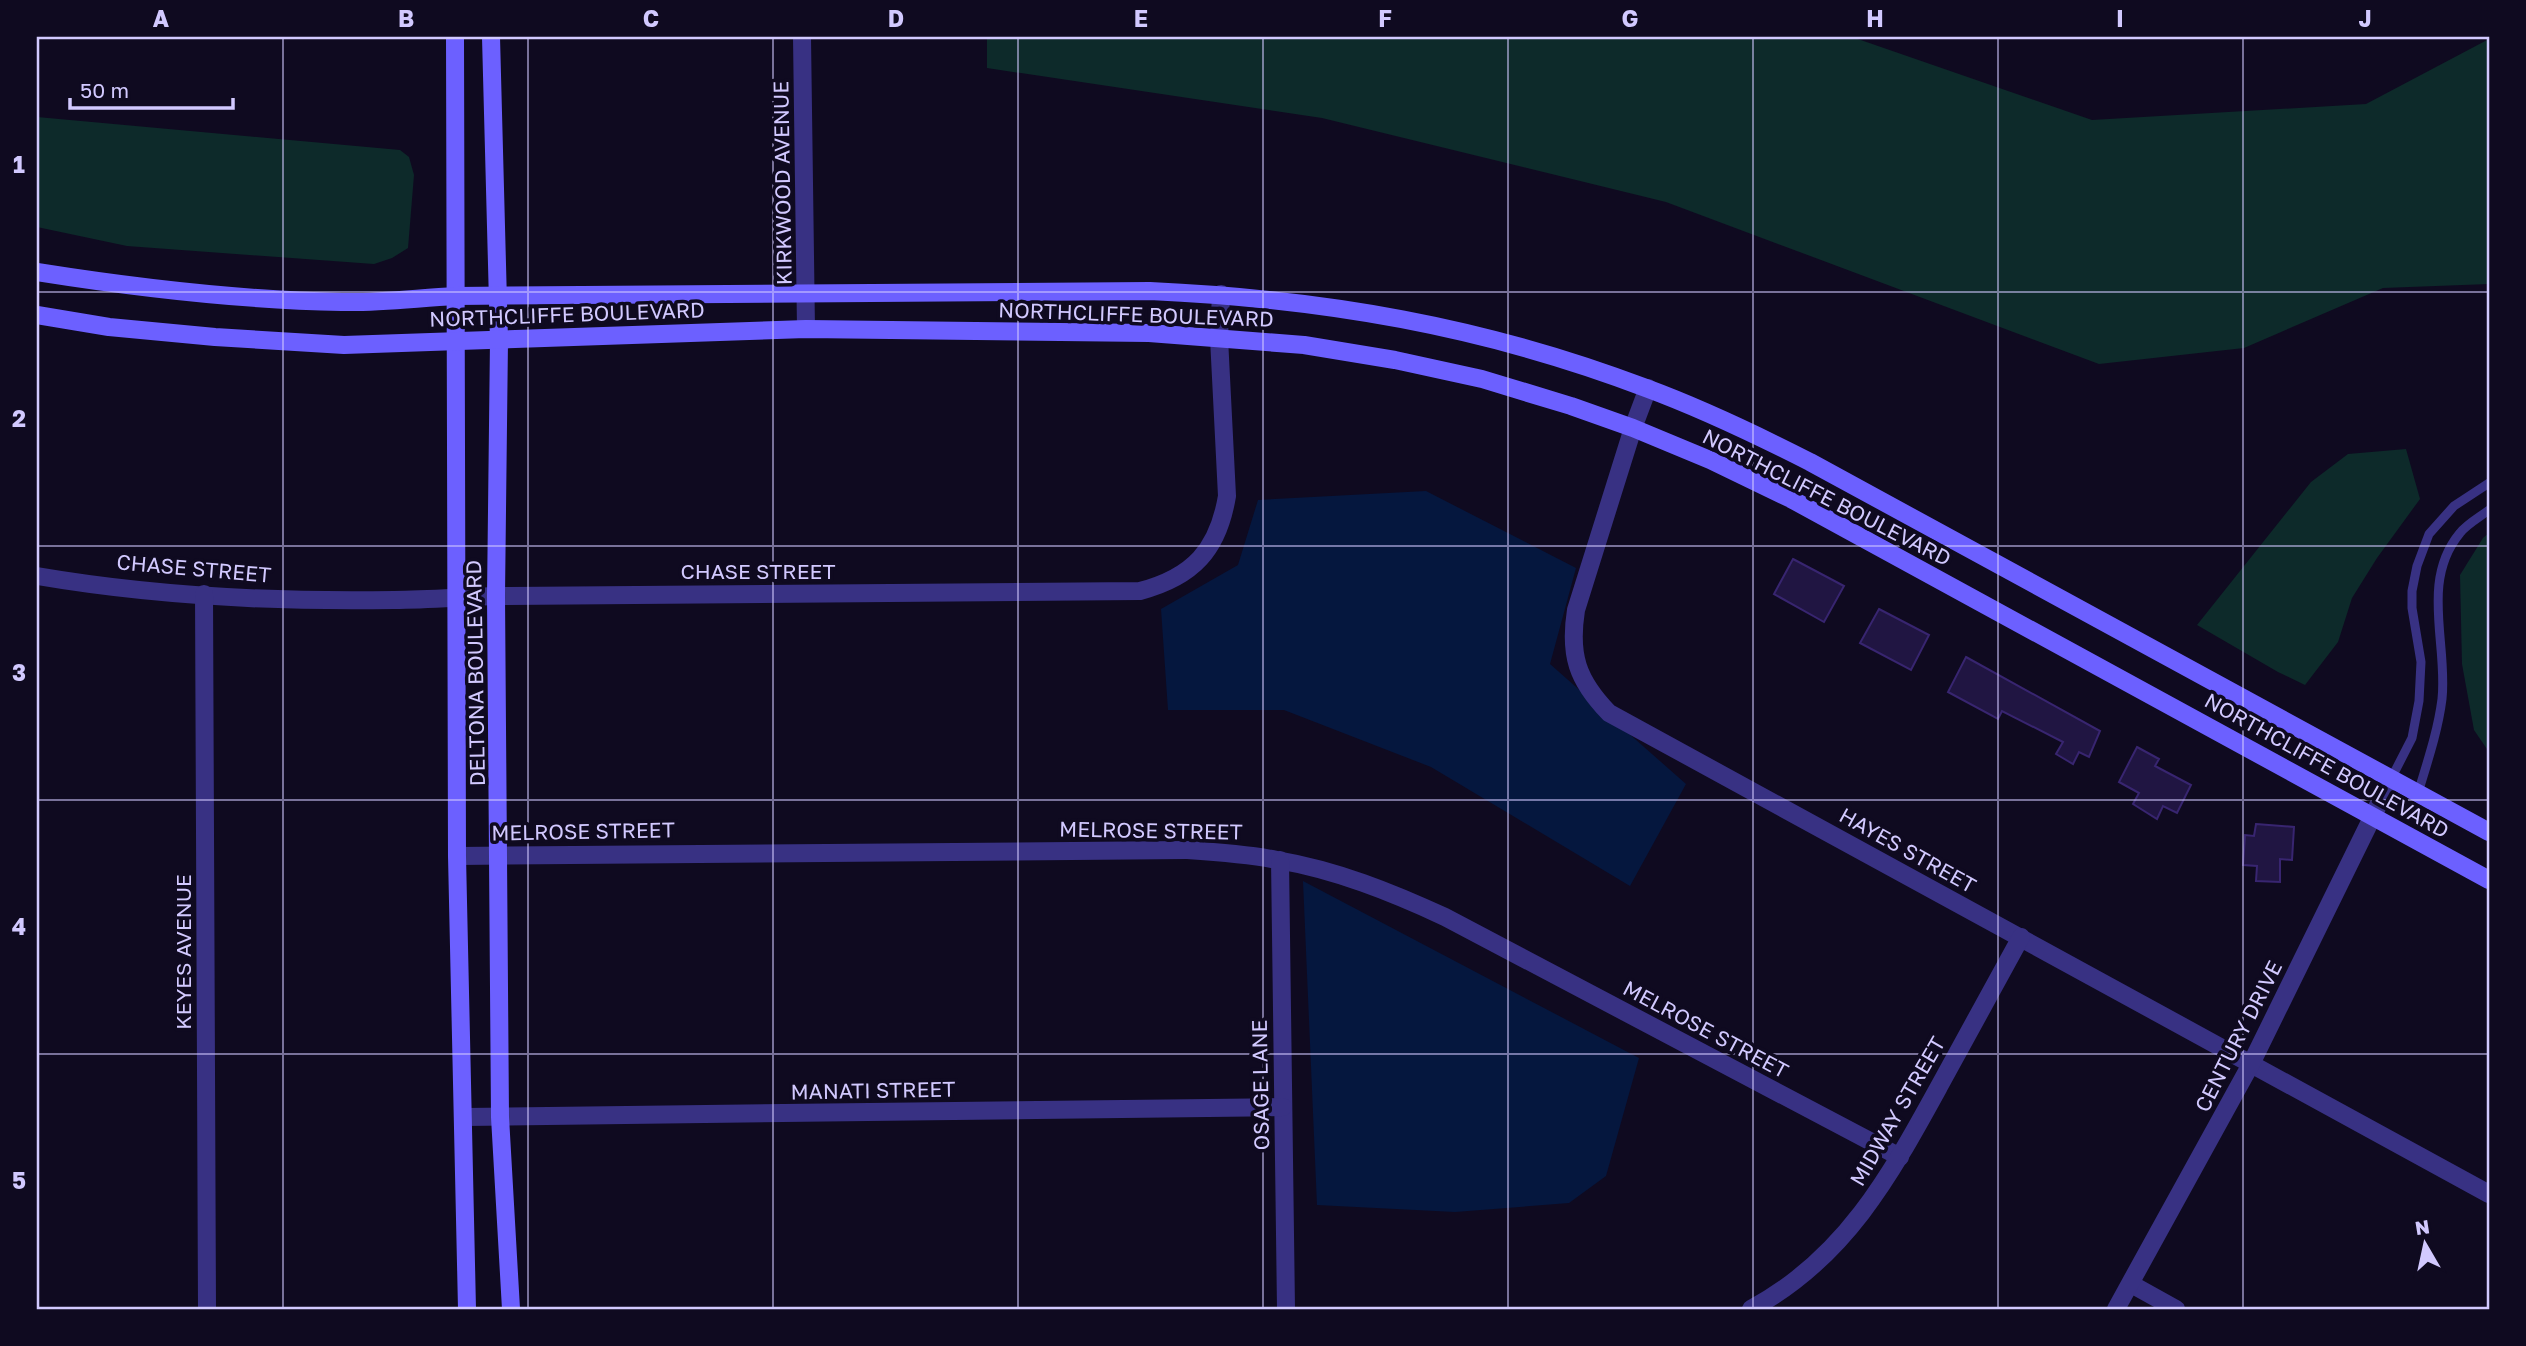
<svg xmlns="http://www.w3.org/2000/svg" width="2526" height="1346" viewBox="0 0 2526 1346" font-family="'Golos Text',sans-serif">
  <rect width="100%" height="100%" fill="#0f0a20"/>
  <g fill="#0d2a2a">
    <path d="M 987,37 L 1852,37 L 2092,120 L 2366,104 L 2489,39 L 2489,284 L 2383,288 L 2244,348 L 2099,364 L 1666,202 L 1322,118 L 987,68 Z"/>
    <path d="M 37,117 L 400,150 L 409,157 L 414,175 L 408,248 L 392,258 L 374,264 L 127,246 L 37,227 Z"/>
    <path d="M 2406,449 L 2420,499 L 2377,558 L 2352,598 L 2338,642 L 2305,685 L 2278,672 L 2197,625 L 2311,482 L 2348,454 Z"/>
    <path d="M 2489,533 L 2489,752 L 2474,730 L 2462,664 L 2460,575 L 2483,538 Z"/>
  </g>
  <g fill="#05173e">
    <path d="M 1426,491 L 1576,568 L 1550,664 L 1686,784 L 1630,886 L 1431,767 L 1284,710 L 1168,710 L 1161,609 L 1238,565 L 1258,500 Z"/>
    <path d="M 1303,881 L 1639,1058 L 1606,1176 L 1569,1203 L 1455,1212 L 1317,1205 Z"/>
  </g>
  <g fill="#201542" stroke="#382570" stroke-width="2">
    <path d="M 1793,559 L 1844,586 L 1824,622 L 1774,594 Z"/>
    <path d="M 1879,609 L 1929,635 L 1911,670 L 1860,643 Z"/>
    <path d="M 1966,657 L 2100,731 L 2089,757 L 2079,752 L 2073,764 L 2056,754 L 2063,742 L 2002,711 L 1998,719 L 1948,692 Z"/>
    <path d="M 2137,747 L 2159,759 L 2155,766 L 2191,785 L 2177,813 L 2163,806 L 2157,819 L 2133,804 L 2139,793 L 2119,782 Z"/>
    <path d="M 2256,824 L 2294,827 L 2292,860 L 2280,859 L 2280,882 L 2256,881 L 2257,866 L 2243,865 L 2245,835 L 2254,836 Z"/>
  </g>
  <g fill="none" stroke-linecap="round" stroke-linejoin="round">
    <g stroke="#383183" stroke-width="9">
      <path d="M 2391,779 L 2412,738 L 2419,701 L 2421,662 L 2412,608 L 2412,591 L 2417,566 L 2429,534 L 2454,506 L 2489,483"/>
      <path d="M 2418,793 C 2427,763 2438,731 2442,699 C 2448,644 2420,581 2460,533 C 2467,524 2480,517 2489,510"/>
    </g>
    <g stroke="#383183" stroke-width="18">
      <path d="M 802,37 L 806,329"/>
      <path d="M 1648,388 L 1633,428 L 1576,610 C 1569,655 1577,680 1609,713 L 2489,1194"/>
      <path d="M 37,576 C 154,596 276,602 394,600 C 428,600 462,597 496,596 L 1140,591 C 1193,577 1218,550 1227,496 L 1219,338 L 1221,294"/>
      <path d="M 204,594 L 207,1309"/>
      <path d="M 457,856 L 1186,850 C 1216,852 1247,854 1277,860 C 1336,870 1391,892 1445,917 L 1900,1157"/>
      <path d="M 1280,860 L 1286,1309"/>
      <path d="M 464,1117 L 1283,1107"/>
      <path d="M 2131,1284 L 2176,1309"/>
      <path d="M 1751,1309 C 1846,1258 1891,1174 1941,1083 C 1967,1035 1994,986 2021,937"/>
      <path d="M 2116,1309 L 2251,1064 L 2391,779"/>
    </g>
    <g stroke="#6c60ff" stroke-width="18">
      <path d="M 455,37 L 457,856 L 467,1309"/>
      <path d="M 491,37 L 499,340 L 496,596 L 500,1117 L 511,1309"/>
      <path d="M 37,272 C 138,288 239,300 342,302 C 379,303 417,298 455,296 L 1150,291 C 1324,299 1483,326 1646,388 C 1703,409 1757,435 1810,462 L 2489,832"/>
      <path d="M 37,315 L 109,327 L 215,337 L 344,345 L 806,329 L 1149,333 L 1304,345 L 1395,360 L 1482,379 L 1571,406 L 1633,428 L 1710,460 L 1791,499 L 2489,880"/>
    </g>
  </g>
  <path fill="none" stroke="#d2c9ff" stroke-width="2" stroke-opacity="0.55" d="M 283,37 L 283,1309M 528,37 L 528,1309M 773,37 L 773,1309M 1018,37 L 1018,1309M 1263,37 L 1263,1309M 1508,37 L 1508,1309M 1753,37 L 1753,1309M 1998,37 L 1998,1309M 2243,37 L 2243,1309M 37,292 L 2489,292M 37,546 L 2489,546M 37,800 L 2489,800M 37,1054 L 2489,1054"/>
  <g text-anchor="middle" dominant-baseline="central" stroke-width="7" stroke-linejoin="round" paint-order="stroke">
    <g font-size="21" fill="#d2c9ff" stroke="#0f0a20">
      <text transform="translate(782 183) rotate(-91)">KIRKWOOD AVENUE</text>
      <text transform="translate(567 314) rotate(-2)">NORTHCLIFFE BOULEVARD</text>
      <text transform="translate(1136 314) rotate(2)">NORTHCLIFFE BOULEVARD</text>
      <text transform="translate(1827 497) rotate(27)">NORTHCLIFFE BOULEVARD</text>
      <text transform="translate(194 568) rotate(5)">CHASE STREET</text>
      <text x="758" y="571">CHASE STREET</text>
      <text transform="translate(475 673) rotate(-91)">DELTONA BOULEVARD</text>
      <text transform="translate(2327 765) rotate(29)">NORTHCLIFFE BOULEVARD</text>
      <text transform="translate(1151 830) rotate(1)">MELROSE STREET</text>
      <text transform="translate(583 831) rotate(-1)">MELROSE STREET</text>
      <text transform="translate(1908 850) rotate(29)">HAYES STREET</text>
      <text transform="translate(183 952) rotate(-90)">KEYES AVENUE</text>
      <text transform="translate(1706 1029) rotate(28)">MELROSE STREET</text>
      <text transform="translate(2238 1036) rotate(-63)">CENTURY DRIVE</text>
      <text transform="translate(1260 1085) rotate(-91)">OSAGE LANE</text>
      <text transform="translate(873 1090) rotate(-1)">MANATI STREET</text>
      <text transform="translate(1897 1111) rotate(-60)">MIDWAY STREET</text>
    </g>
  </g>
  <rect width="2526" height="1346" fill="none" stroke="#0f0a20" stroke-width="77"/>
  <g transform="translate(2425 1244) rotate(351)" stroke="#0f0a20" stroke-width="5" paint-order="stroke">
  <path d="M0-5L12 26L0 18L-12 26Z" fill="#d2c9ff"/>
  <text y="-10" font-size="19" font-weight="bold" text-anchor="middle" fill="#d2c9ff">N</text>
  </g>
  <path d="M70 98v10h163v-10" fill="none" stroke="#d2c9ff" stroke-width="3.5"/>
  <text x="80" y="98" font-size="21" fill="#d2c9ff" stroke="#0f0a20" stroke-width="5" paint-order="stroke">50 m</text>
  <rect x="38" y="38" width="2450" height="1270" fill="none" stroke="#d2c9ff" stroke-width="2.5"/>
  <g font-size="23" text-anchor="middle" font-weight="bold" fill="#d2c9ff">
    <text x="161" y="27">A</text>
    <text x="406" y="27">B</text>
    <text x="651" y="27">C</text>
    <text x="896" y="27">D</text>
    <text x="1141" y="27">E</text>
    <text x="1385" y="27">F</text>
    <text x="1630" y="27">G</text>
    <text x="1875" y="27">H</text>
    <text x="2120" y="27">I</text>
    <text x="2365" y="27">J</text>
    <text x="19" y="173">1</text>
    <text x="19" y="427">2</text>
    <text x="19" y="681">3</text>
    <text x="19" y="935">4</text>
    <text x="19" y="1189">5</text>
  </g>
</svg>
